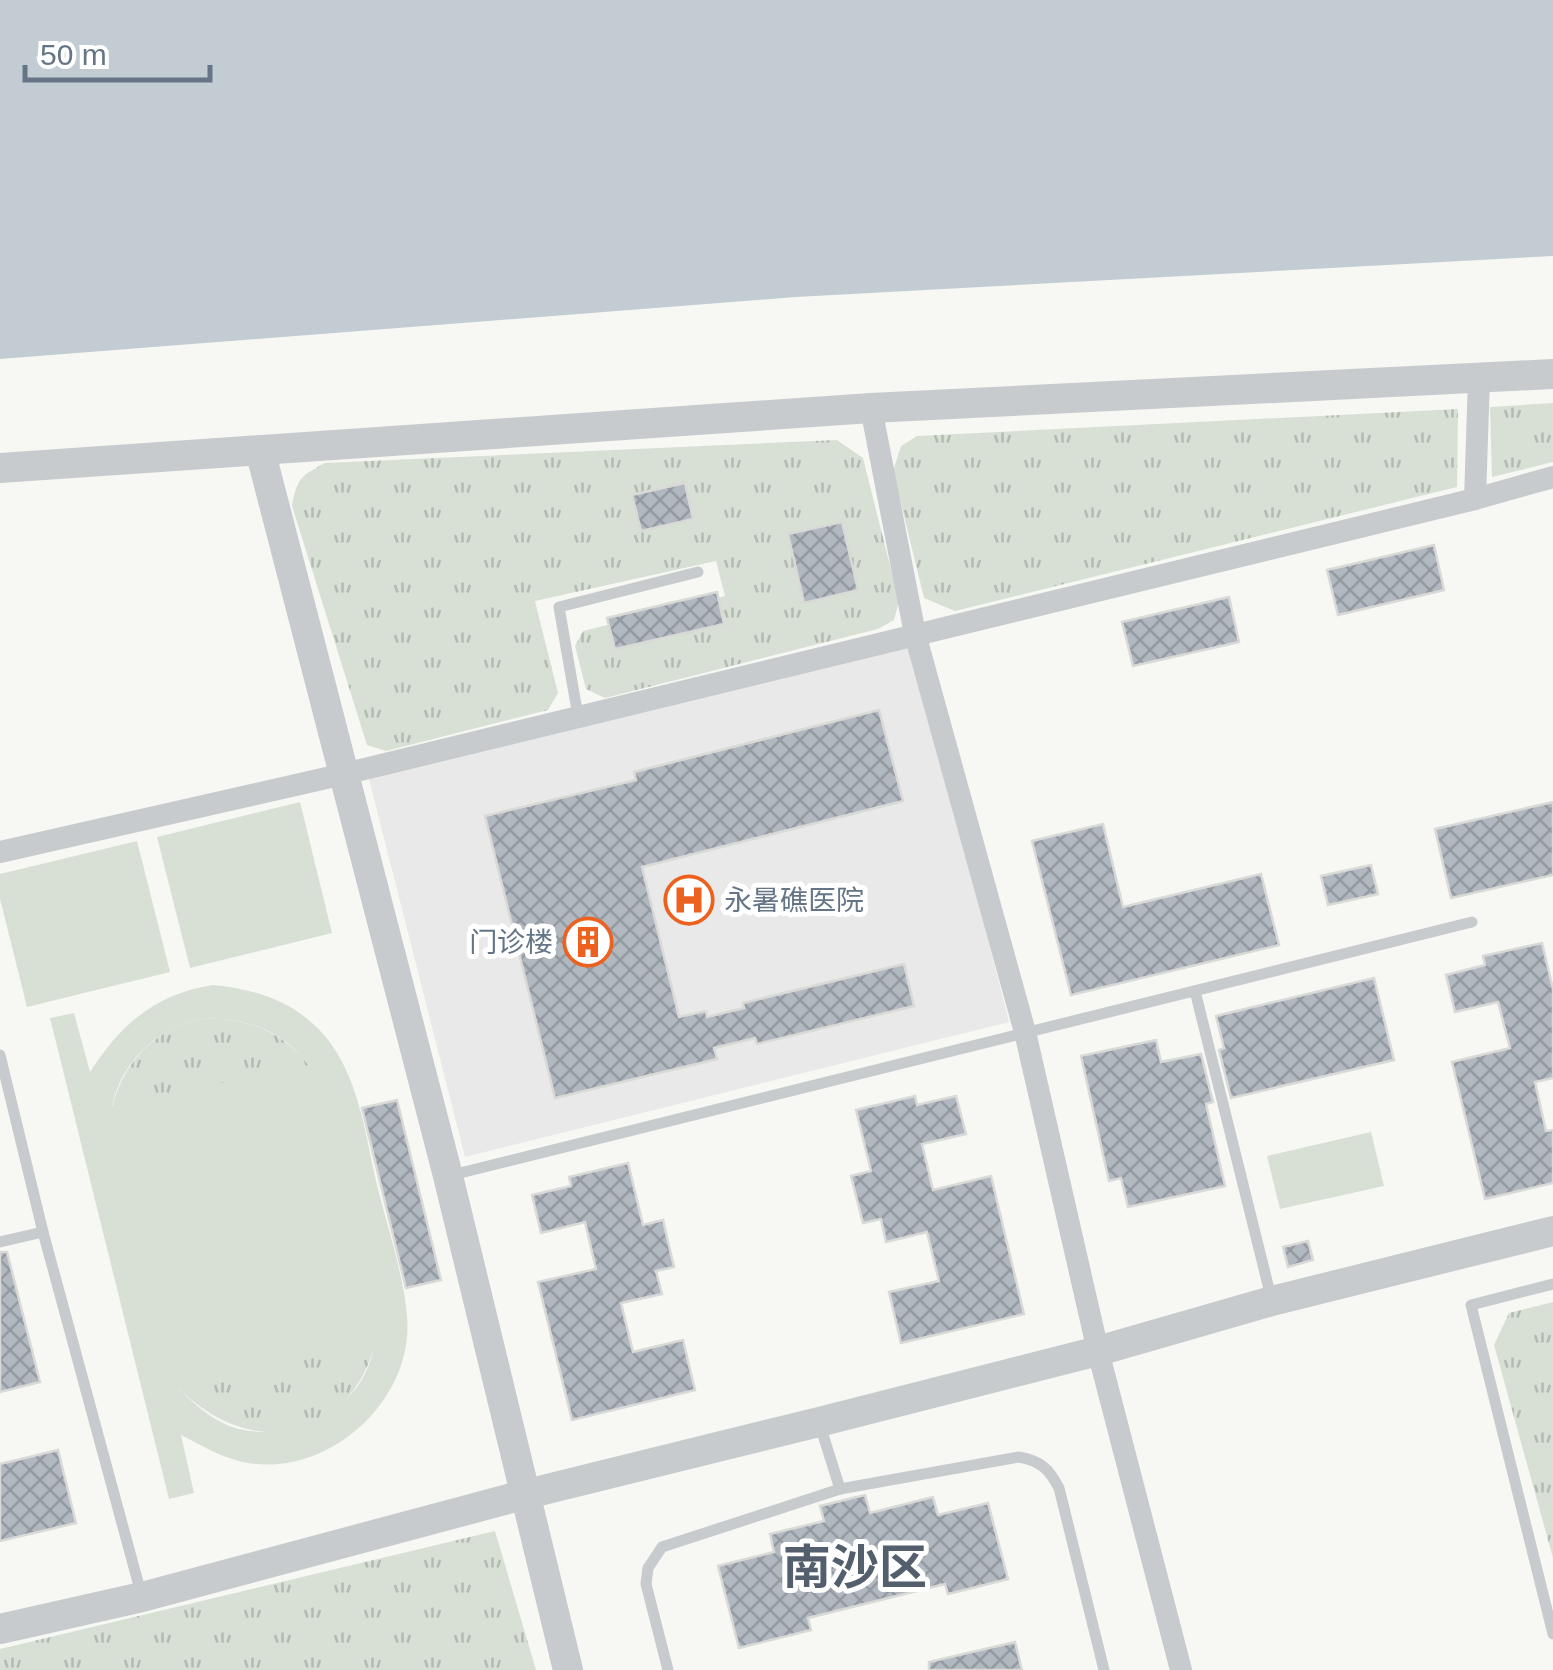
<svg xmlns="http://www.w3.org/2000/svg" width="1553" height="1670" viewBox="0 0 1553 1670" font-family="Helvetica,'Noto Sans SC',sans-serif">
  <defs>
    <pattern id="grass-tufts" width="24" height="20" patternUnits="userSpaceOnUse" patternTransform="scale(2.5)"><rect width="24" height="20" fill="#d8e0d5"/><path d="M3 7l-1-3M5 7V3M7 7l1-3M15 17l-1-3M17 17v-4M19 17l1-3" fill="none" stroke="#b3bab2"/></pattern>
    <pattern id="building-cross-hatch" width="8" height="8" patternUnits="userSpaceOnUse" patternTransform="scale(2.5)"><rect width="8" height="8" fill="#b2b8bf"/><path d="M0 0l8 8M0 8l8-8" fill="none" stroke="#949aa1"/></pattern>
  </defs>
  <rect width="100%" height="100%" fill="#f7f8f4"/>
  <path fill="#e8e9e8" d="M 913,644 L 1009,1022 L 465,1157 L 369,779 Z"/>
  <g fill="url(#grass-tufts)">
    <path d="M 1553,403 L 1553,462 L 1492,477 L 1490,407 Z"/>
    <path d="M 1458,409 L 1457,487 L 955,611 L 924,598 L 893,471 L 901,446 L 917,436 Z"/>
    <path d="M 837,440 L 863,458 L 899,601 L 894,620 L 878,629 L 605,698 L 586,689 L 575,646 L 583,631 L 725,596 L 716,561 L 535,601 L 558,693 L 548,710 L 386,751 L 367,745 L 292,506 C 297,478 301,476 325,463 Z"/>
    <path d="M 202,1018 C 248,1019 279,1029 309,1065 L 375,1345 C 346,1445 247,1459 178,1387 L 112,1107 C 125,1059 155,1030 202,1018 Z"/>
    <path d="M 1553,1302 L 1553,1558 L 1494,1345 L 1509,1313 Z"/>
    <path d="M 495,1531 L 536,1670 L 0,1670 L 0,1649 Z"/>
  </g>
  <g fill="#d8e0d5" fill-rule="evenodd">
    <path d="M 300,802 L 332,933 L 190,968 L 157,837 Z"/>
    <path d="M 137,841 L 170,972 L 27,1007 L 0,899 L 0,874 Z"/>
    <path d="M 213,985 C 249,989 283,997 311,1022 C 356,1060 364,1127 376,1181 C 386,1222 404,1276 407,1316 C 415,1400 327,1480 243,1462 C 220,1457 201,1445 181,1435 L 194,1493 L 169,1499 L 50,1018 L 74,1013 L 90,1072 C 121,1024 155,994 213,985 ZM 202,1018 C 246,1019 281,1028 308,1065 L 112,1106 C 123,1059 156,1030 202,1018 ZM 374,1345 C 366,1404 302,1441 244,1430 C 217,1425 197,1407 179,1388 Z"/>
    <path d="M 1371,1132 L 1384,1186 L 1280,1209 L 1267,1156 Z"/>
  </g>
  <path fill="#c2ccd2" d="M 0,0 L 1553,0 L 1553,256 L 796,297 L 0,359 Z"/>
  <g fill="url(#building-cross-hatch)" stroke="#d9d9d7" stroke-width="2.5">
    <path d="M 685,483 L 693,519 L 641,531 L 632,495 Z"/>
    <path d="M 842,522 L 858,590 L 804,603 L 788,534 Z"/>
    <path d="M 1434,545 L 1444,590 L 1338,615 L 1327,570 Z"/>
    <path d="M 717,592 L 724,624 L 615,649 L 607,618 Z"/>
    <path d="M 1229,597 L 1239,642 L 1133,666 L 1122,622 Z"/>
    <path d="M 879,710 L 903,801 L 642,867 L 679,1017 L 706,1011 L 707,1017 L 744,1008 L 743,1003 L 904,964 L 914,1006 L 757,1044 L 755,1038 L 714,1048 L 717,1059 L 555,1098 L 485,816 L 636,780 L 634,772 Z"/>
    <path d="M 1553,802 L 1553,875 L 1451,898 L 1435,829 Z"/>
    <path d="M 1103,824 L 1123,907 L 1261,874 L 1279,945 L 1071,995 L 1032,841 Z"/>
    <path d="M 1371,865 L 1378,894 L 1328,905 L 1321,876 Z"/>
    <path d="M 1542,943 L 1553,989 L 1553,1078 L 1535,1082 L 1546,1131 L 1553,1130 L 1553,1183 L 1485,1199 L 1452,1062 L 1510,1048 L 1498,1002 L 1455,1012 L 1446,975 L 1485,965 L 1483,956 Z"/>
    <path d="M 1374,978 L 1394,1060 L 1231,1098 L 1219,1050 L 1224,1048 L 1216,1016 Z"/>
    <path d="M 1156,1040 L 1161,1062 L 1201,1054 L 1213,1102 L 1206,1104 L 1225,1186 L 1128,1207 L 1121,1178 L 1109,1181 L 1081,1056 Z"/>
    <path d="M 915,1096 L 917,1105 L 956,1096 L 966,1134 L 922,1144 L 933,1190 L 991,1176 L 1024,1314 L 901,1343 L 889,1292 L 939,1281 L 927,1232 L 886,1242 L 881,1219 L 863,1223 L 851,1176 L 871,1171 L 856,1110 Z"/>
    <path d="M 397,1100 L 441,1280 L 406,1288 L 362,1108 Z"/>
    <path d="M 628,1163 L 643,1225 L 663,1220 L 674,1267 L 656,1271 L 662,1294 L 621,1303 L 633,1352 L 683,1340 L 695,1390 L 572,1420 L 538,1282 L 596,1269 L 585,1222 L 541,1233 L 532,1195 L 571,1186 L 569,1177 Z"/>
    <path d="M 1308,1241 L 1313,1260 L 1288,1267 L 1283,1247 Z"/>
    <path d="M 0,1252 L 7,1252 L 40,1382 L 0,1392 Z"/>
    <path d="M 58,1450 L 76,1523 L 0,1541 L 0,1464 Z"/>
    <path d="M 865,1495 L 870,1513 L 933,1497 L 938,1515 L 988,1503 L 1008,1579 L 948,1594 L 945,1584 L 808,1618 L 811,1630 L 739,1648 L 718,1566 L 774,1552 L 770,1534 L 824,1521 L 820,1506 Z"/>
    <path d="M 1015,1642 L 1022,1670 L 929,1670 L 929,1662 Z"/>
  </g>
  <g fill="none" stroke-linecap="round" stroke-linejoin="round">
    <g stroke="#c7cbce" stroke-width="11">
      <path d="M 578,716 L 559,607 L 698,572"/>
      <path d="M 1195,991 L 1271,1297"/>
      <path d="M 0,1055 L 43,1232 L 142,1597"/>
      <path d="M 448,1176 L 1472,922"/>
      <path d="M 0,1242 L 43,1232"/>
      <path d="M 1553,1284 L 1471,1305 L 1553,1634"/>
      <path d="M 819,1422 L 840,1489"/>
      <path d="M 668,1670 L 646,1584 L 648,1568 L 662,1547 L 840,1489 L 1019,1457 C 1041,1461 1049,1469 1059,1488 L 1104,1670"/>
    </g>
    <g stroke="#c7cbce" stroke-width="22">
      <path d="M 871,408 L 915,634 L 1025,1032 L 1098,1351 L 1181,1670"/>
      <path d="M 1475,499 L 1479,378"/>
      <path d="M 0,852 L 344,774 L 1475,499 L 1553,477"/>
    </g>
    <g stroke="#c7cbce" stroke-width="30">
      <path d="M 260,450 L 448,1176 L 568,1670"/>
      <path d="M 0,468 L 871,408 L 1553,374"/>
      <path d="M 0,1629 L 142,1597 L 523,1495 L 819,1422 L 1098,1351 L 1272,1301 L 1553,1231"/>
    </g>
  </g>
  <defs>
    <g id="hospital-ring" transform="scale(2.5)"><circle r="9.5" fill="#fff" stroke="#ed611f" stroke-width="1.5"/><path d="M-5-5h3v3.5h4V-5h3V5h-3V1.5h-4V5h-3Z" fill="#ed611f"/></g>
    <g id="building-ring" transform="scale(2.5)"><circle r="9.5" fill="#fff" stroke="#ed611f" stroke-width="1.5"/><path d="M-4-6H4V6H1V3H-1V6H-4ZM-2.5-4.3h1.7v1.8h-1.7ZM.8-4.3h1.7v1.8H.8ZM-2.5-1h1.7V.8h-1.7ZM.8-1h1.7V.8H.8Z" fill="#ed611f"/></g>
  </defs>
  <g fill-rule="evenodd">
    <use href="#hospital-ring" x="689" y="900"/>
    <use href="#building-ring" x="588" y="942"/>
  </g>
  <g text-anchor="middle" dominant-baseline="central" stroke-width="10" stroke-linejoin="round" paint-order="stroke">
    <g font-size="28" fill="#657587" stroke="#fff" text-anchor="start">
      <text x="724" y="900">永暑礁医院</text>
      <text x="553" y="942" text-anchor="end">门诊楼</text>
    </g>
    <g font-size="48" font-weight="bold" fill="#535f6c" stroke="#fff">
      <text x="855" y="1567">南沙区</text>
    </g>
  </g>
  <path d="M25 65v15h185v-15" fill="none" stroke="#657587" stroke-width="5"/>
  <text x="40" y="65" font-size="30" fill="#657587" stroke="#ffffff" stroke-width="8" paint-order="stroke">50 m</text>
</svg>
